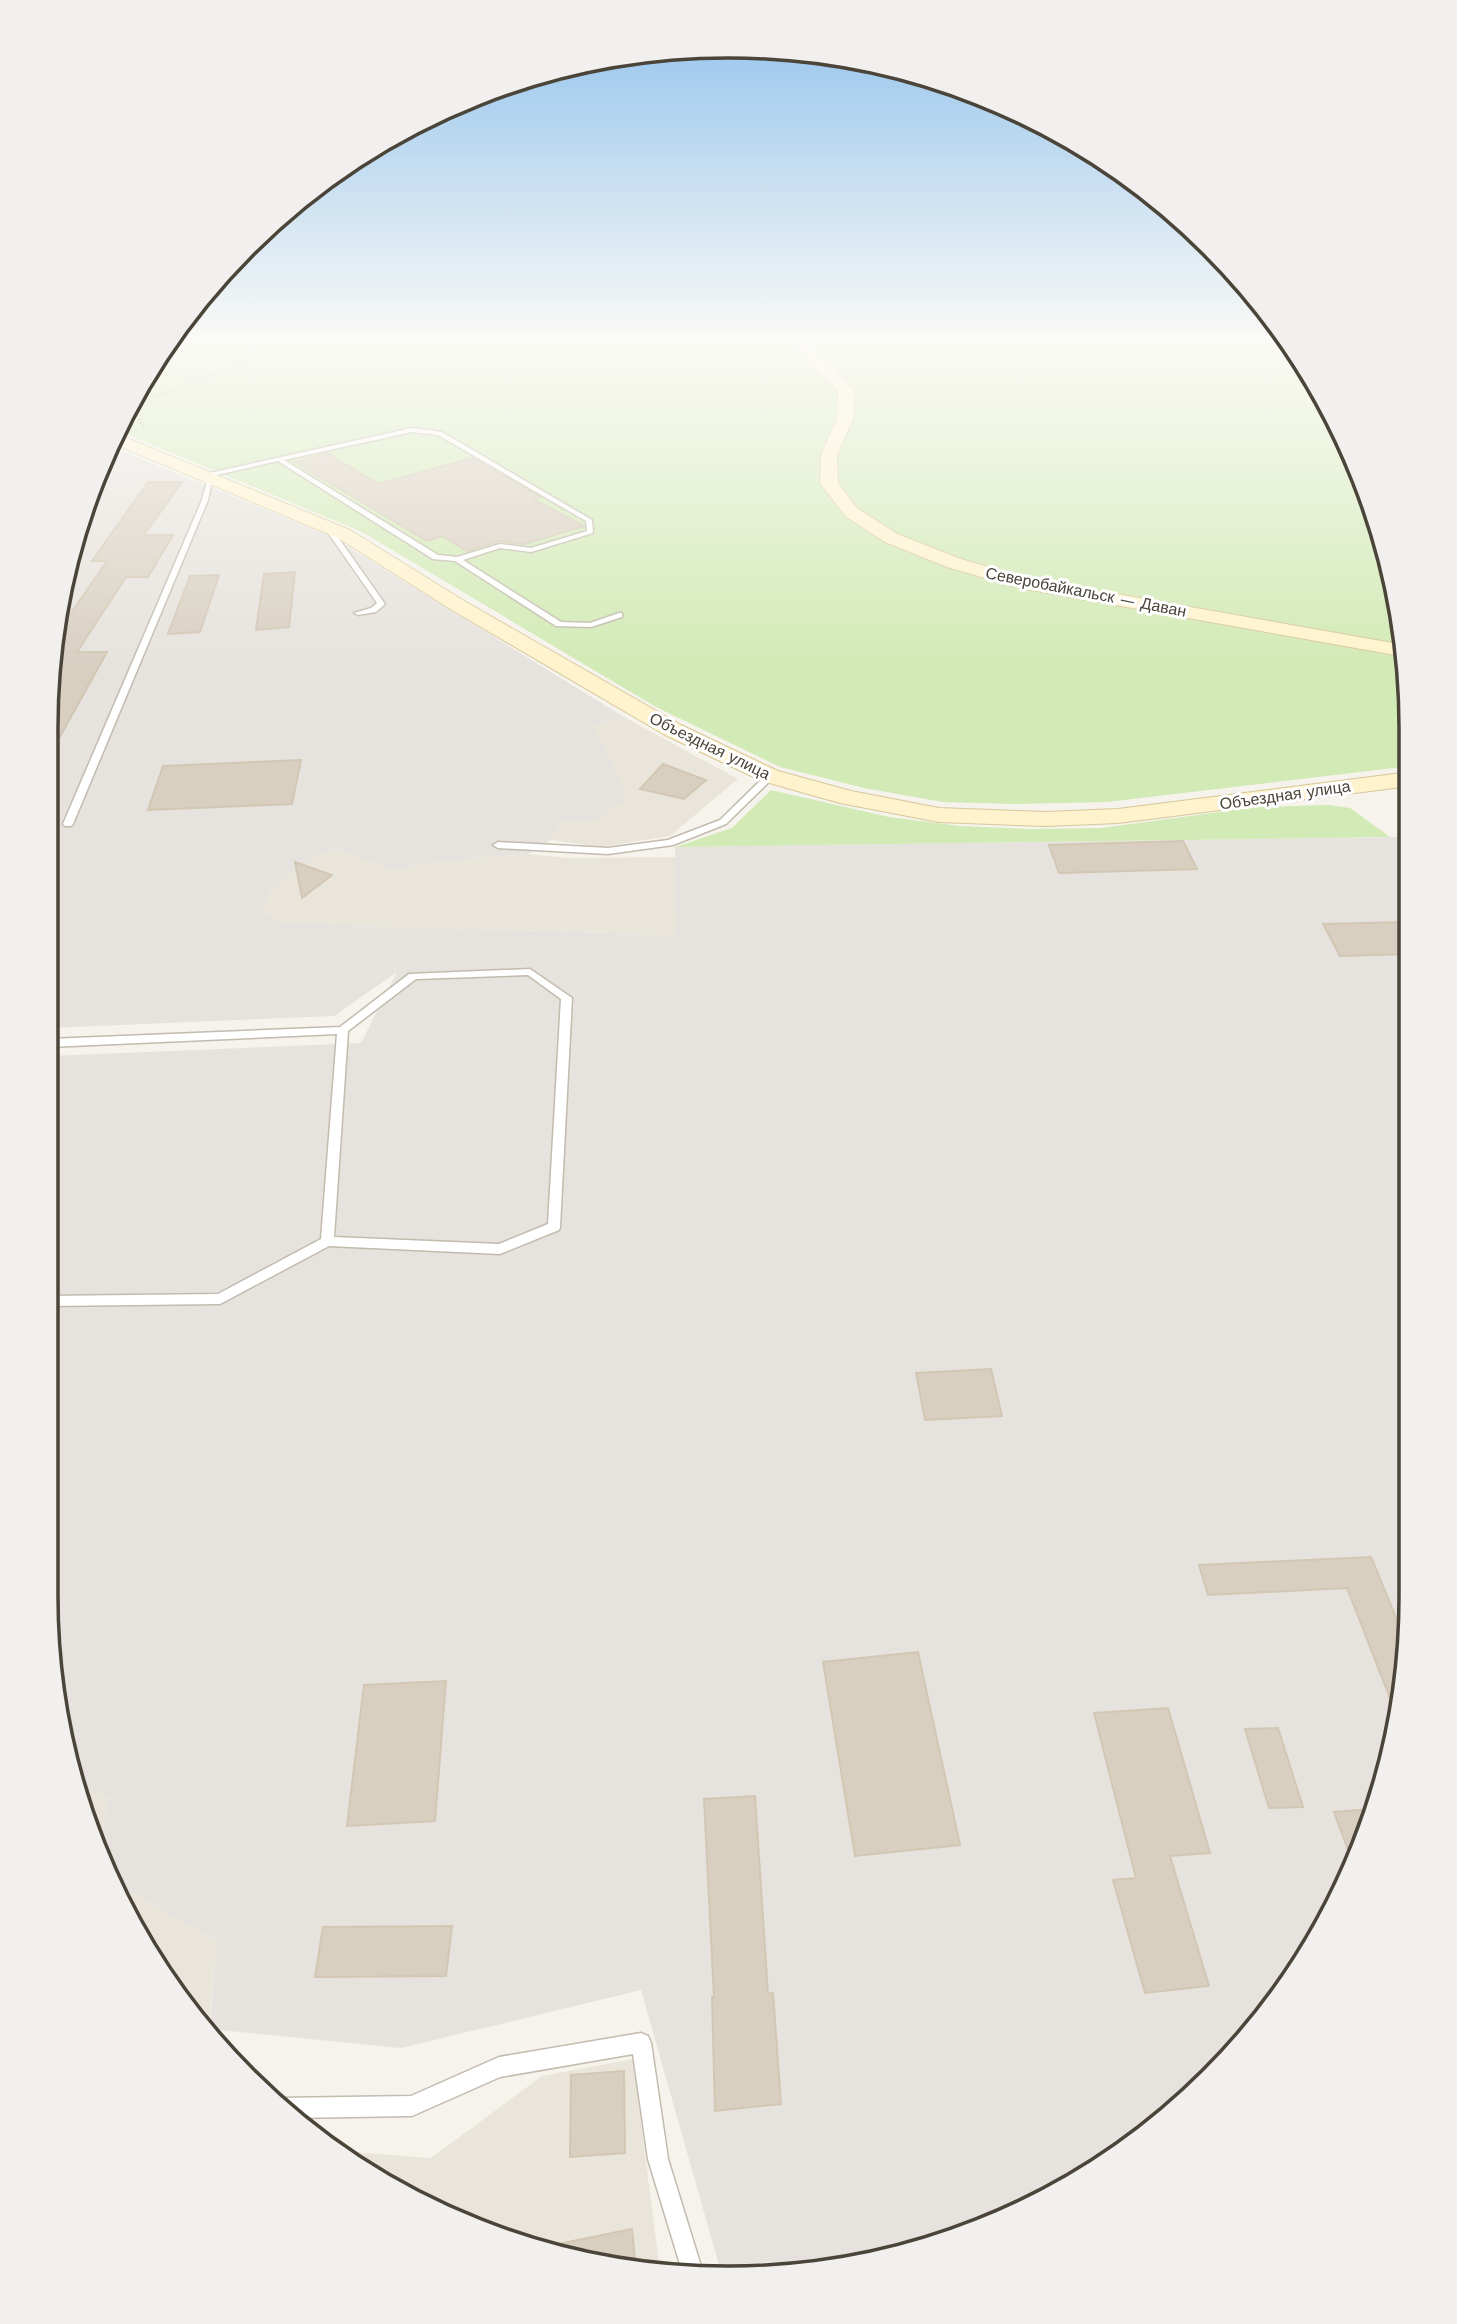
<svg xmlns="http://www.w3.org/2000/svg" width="1457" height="2324" viewBox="0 0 1457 2324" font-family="'Work Sans',sans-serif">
  <rect width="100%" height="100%" fill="#f6f3ec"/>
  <g fill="#eae5da">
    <path d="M 624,717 L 738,779 L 670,836 L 601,847 L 551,840 L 563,820 L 595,820 L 615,769 L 591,726 Z"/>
    <path d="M 336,849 L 393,870 L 440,862 L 528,854 L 569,858 L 676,857 L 678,935 L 280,923 L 263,911 L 270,892 L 315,857 Z"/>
    <path d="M 77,1789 L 109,1795 L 99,1849 L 82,1815 Z"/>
    <path d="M 115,1883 L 216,1941 L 209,2034 L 161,1975 Z"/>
    <path d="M 633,2059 L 660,2272 L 596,2265 L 509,2242 L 338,2151 L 431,2158 L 542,2076 Z"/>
  </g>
  <path fill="#e6e2dd" d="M 110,446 L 332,537 L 624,717 L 592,726 L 615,769 L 626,799 L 595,820 L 563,820 L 551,840 L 528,854 L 440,862 L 393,870 L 336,849 L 315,857 L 270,892 L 263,911 L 280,923 L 677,935 L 675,847 L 1409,837 L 1406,1684 L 1360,1856 L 1270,2012 L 1108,2163 L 1030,2208 L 906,2255 L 803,2269 L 799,2261 L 719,2265 L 641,1990 L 401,2048 L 210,2029 L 216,1941 L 115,1883 L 99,1849 L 109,1796 L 77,1789 L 46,1595 L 49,1056 L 361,1043 L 397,972 L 334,1016 L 49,1028 L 51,640 L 98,467 Z"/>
  <g fill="#d2eab5">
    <path d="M 169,344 L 1289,344 L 1320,387 L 1388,551 L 1410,683 L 1410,766 L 1107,802 L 1014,804 L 943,802 L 864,788 L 780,767 L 656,707 L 362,532 L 119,431 Z"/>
    <path d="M 771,790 L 889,817 L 960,826 L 1030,829 L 1101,828 L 1257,807 L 1329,805 L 1350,808 L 1390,837 L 675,847 L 732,828 Z"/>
  </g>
  <g fill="#d8cfc1" stroke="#d3c7b4" stroke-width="2">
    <path d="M 327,453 L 378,484 L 472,458 L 540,497 L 533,499 L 584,526 L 524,544 L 499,541 L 467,551 L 442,536 L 427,541 L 295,462 Z"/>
    <path d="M 148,482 L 182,482 L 144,535 L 173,535 L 148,577 L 126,577 L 77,652 L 107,652 L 51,753 L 51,642 L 107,561 L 92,561 Z"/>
    <path d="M 295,572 L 289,627 L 256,630 L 264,574 Z"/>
    <path d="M 219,575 L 200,632 L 168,634 L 190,576 Z"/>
    <path d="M 301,760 L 292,804 L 148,810 L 163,766 Z"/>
    <path d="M 663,764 L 706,780 L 684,799 L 640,789 Z"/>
    <path d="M 1183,841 L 1197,869 L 1059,873 L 1049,845 Z"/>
    <path d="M 295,862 L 332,875 L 302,898 Z"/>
    <path d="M 1409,922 L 1409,954 L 1340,956 L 1323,924 Z"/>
    <path d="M 991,1369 L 1002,1416 L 925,1420 L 916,1373 Z"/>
    <path d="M 1371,1557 L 1406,1642 L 1406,1684 L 1397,1716 L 1347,1588 L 1208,1595 L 1199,1565 Z"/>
    <path d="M 918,1652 L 960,1845 L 855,1856 L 823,1662 Z"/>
    <path d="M 446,1681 L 435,1821 L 347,1826 L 364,1685 Z"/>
    <path d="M 1168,1708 L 1210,1853 L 1170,1856 L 1209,1986 L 1145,1993 L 1113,1880 L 1136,1878 L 1094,1713 Z"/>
    <path d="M 1278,1728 L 1303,1807 L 1269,1808 L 1245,1729 Z"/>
    <path d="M 755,1796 L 768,1994 L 773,1993 L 781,2104 L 715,2111 L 712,1997 L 714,1997 L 704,1799 Z"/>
    <path d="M 1372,1809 L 1360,1857 L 1354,1866 L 1334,1812 Z"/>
    <path d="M 452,1926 L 446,1976 L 315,1977 L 323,1927 Z"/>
    <path d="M 624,2071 L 625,2153 L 570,2157 L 571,2075 Z"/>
    <path d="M 632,2229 L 636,2269 L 596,2265 L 534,2249 Z"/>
  </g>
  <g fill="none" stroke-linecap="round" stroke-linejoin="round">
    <g stroke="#c2bbae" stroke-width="3">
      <g id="lane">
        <path d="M 412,428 L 442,432 L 592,520 L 593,533 L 531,552 L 500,548 L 463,560 L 561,622 L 590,623 L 619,613 L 622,613 L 622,617 L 591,627 L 556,626 L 455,561 L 433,559 L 278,461 L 213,476 L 208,500 L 73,824 L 71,826 L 65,826 L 63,824 L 202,500 L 208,477 L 205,476 L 205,474 ZM 412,432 L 438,435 L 586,521 L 587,531 L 531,548 L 500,544 L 457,557 L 438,555 L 284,460 Z"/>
        <path d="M 326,526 L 330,526 L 385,604 L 376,612 L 358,615 L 354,613 L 371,608 L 377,603 L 324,527 Z"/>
        <path d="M 770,773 L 773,774 L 773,778 L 726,824 L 673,845 L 608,854 L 498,848 L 493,845 L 498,842 L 608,848 L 668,840 L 720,820 L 767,774 Z"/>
        <path d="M 530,969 L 572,998 L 560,1227 L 559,1230 L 500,1254 L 329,1246 L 220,1304 L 47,1306 L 47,1296 L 218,1294 L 321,1239 L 337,1034 L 49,1047 L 49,1039 L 340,1027 L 409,974 ZM 528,975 L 561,999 L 548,1224 L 499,1244 L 334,1237 L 348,1031 L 416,979 Z"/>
        <path d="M 641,2033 L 648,2036 L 651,2043 L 668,2159 L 704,2276 L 683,2274 L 648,2159 L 633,2054 L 500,2077 L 412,2116 L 291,2118 L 272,2101 L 279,2098 L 411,2096 L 499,2057 Z"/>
      </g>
    </g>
    <g stroke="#d6c79b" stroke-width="2">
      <g id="secondary">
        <path d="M 792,344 L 807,344 L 854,390 L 853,419 L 837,455 L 838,483 L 857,508 L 897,534 L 961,559 L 1022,577 L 1404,645 L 1406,657 L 1020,588 L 947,567 L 885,542 L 845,516 L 820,483 L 821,455 L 837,419 L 838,391 Z"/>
        <path d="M 117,434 L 350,530 L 466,602 L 681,725 L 778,771 L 851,791 L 939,808 L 1046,812 L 1118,809 L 1410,772 L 1410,786 L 1118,823 L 1046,826 L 939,822 L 840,803 L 762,781 L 665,735 L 452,610 L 338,538 L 112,443 Z"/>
      </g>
    </g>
    <g stroke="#c4b79f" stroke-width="2.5" stroke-dasharray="2 2" stroke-linecap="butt">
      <path d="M 133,405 L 247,362 L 251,344"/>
      <path d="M 131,409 L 145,428"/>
    </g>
    <use href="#lane" fill="#fff" fill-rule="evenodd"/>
    <use href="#secondary" fill="#fff3cd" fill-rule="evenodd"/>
  </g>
  <linearGradient id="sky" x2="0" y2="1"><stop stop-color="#8fc1ec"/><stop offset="0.51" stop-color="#fbfaf6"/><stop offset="1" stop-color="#fbfaf6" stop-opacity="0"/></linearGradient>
  <rect width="1457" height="669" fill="url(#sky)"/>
  <g text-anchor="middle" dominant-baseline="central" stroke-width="6" stroke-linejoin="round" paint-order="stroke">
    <g font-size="16" fill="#4b4439" stroke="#fff">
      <text transform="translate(1086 592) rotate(11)">Северобайкальск — Даван</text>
      <text transform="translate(710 746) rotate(26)">Объездная улица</text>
      <text transform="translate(1285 795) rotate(-8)">Объездная улица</text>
    </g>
  </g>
  <path d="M0 0H1457V2324H0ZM728 58H729A670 670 0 0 1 1399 728V1596A670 670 0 0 1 729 2266H728A670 670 0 0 1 58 1596V728A670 670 0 0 1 728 58Z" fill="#f1f0ef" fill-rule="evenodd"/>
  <path fill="none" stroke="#4b4439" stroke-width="3.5" d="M728 58H729A670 670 0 0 1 1399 728V1596A670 670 0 0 1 729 2266H728A670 670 0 0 1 58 1596V728A670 670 0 0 1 728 58Z"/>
</svg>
